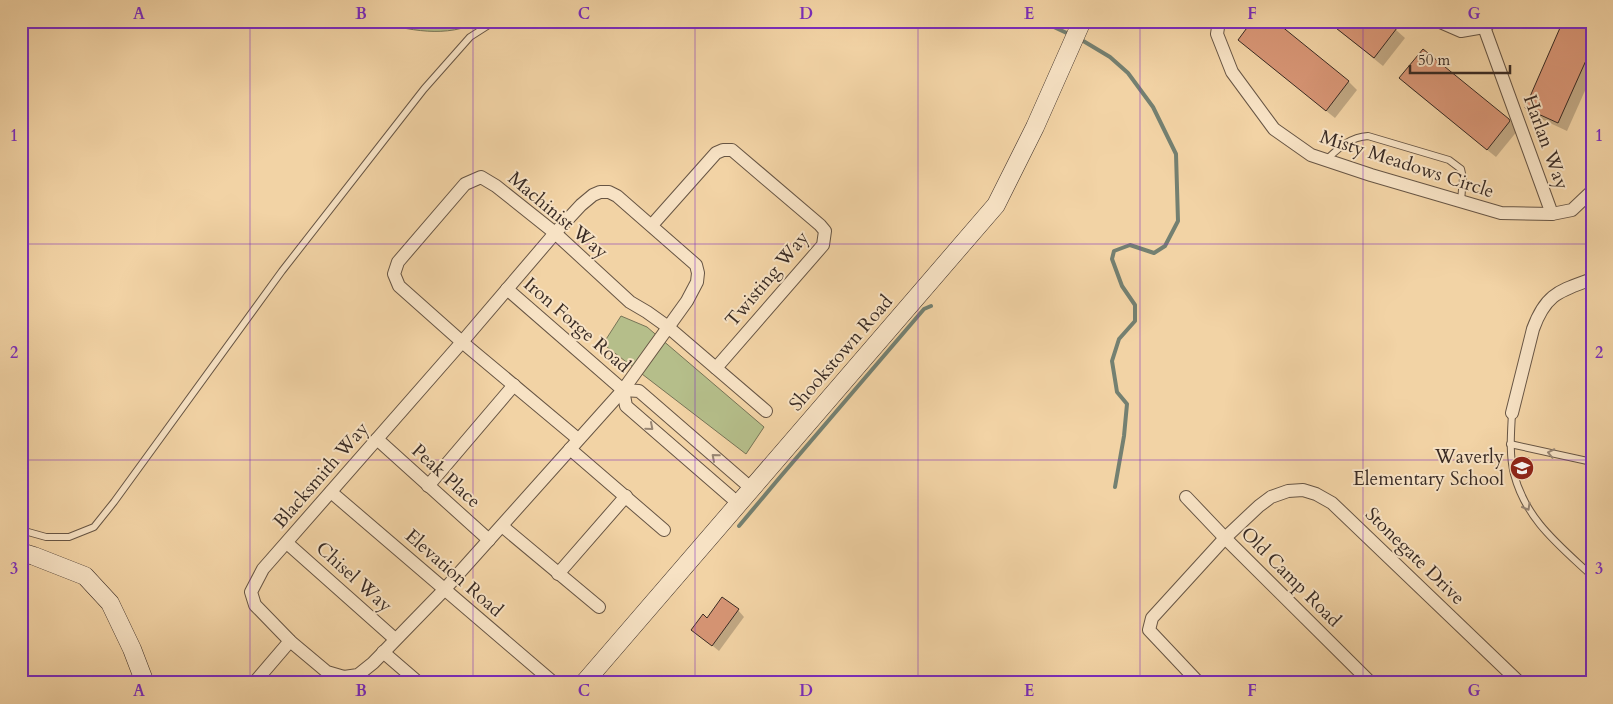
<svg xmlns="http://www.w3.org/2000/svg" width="1613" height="704" viewBox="0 0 1613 704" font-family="Cardo,serif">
  <rect width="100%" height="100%" fill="#f2d3a5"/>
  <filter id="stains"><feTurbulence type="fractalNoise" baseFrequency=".004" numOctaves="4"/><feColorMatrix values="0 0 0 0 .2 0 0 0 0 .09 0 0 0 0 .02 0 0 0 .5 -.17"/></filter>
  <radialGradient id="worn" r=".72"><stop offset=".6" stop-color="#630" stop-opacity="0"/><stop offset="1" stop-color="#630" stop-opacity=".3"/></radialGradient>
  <g fill="#b5be8a" stroke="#777457">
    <path d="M 373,21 L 480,21 C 447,39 408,30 373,21 Z"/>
    <path d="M 621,316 L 647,327 L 764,427 L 746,454 L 603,344 Z"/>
  </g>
  <g fill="#0003">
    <path d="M 1273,21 L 1349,82 L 1357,90 L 1335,118 L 1248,48 Z"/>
    <path d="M 1327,21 L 1386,21 L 1405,38 L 1383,66 Z"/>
    <path d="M 1592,21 L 1592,75 L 1567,131 L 1535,116 L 1526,107 Z"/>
    <path d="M 1401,78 L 1508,119 L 1518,130 L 1496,157 L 1409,87 Z"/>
    <path d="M 738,610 L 744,617 L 719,651 L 693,630 L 708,620 Z"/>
  </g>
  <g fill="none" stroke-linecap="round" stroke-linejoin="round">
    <g stroke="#748071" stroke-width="4">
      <path d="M 1041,21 L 1071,35"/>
      <path d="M 1080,39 L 1110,57 L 1128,73 L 1153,107 L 1176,154 L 1178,221 L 1165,246 L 1154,253 L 1130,245 L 1114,251 L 1112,259 L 1122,286 L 1135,305 L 1135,321 L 1119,339 L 1112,361 L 1117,392 L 1127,404 L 1124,436 L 1115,487"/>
      <path d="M 739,526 L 781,476 L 924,309 L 931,306"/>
    </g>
  </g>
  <g fill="#d89676" stroke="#392b24">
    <path d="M 1252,21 L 1275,21 L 1349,81 L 1326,111 L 1238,40 Z"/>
    <path d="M 1327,21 L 1388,21 L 1397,28 L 1374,58 Z"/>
    <path d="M 1563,21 L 1592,21 L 1592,47 L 1558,123 L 1525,108 Z"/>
    <path d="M 1423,49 L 1509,119 L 1510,121 L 1487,150 L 1399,78 Z"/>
    <path d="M 722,597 L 739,609 L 712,646 L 691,630 L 703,614 L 707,618 Z"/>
  </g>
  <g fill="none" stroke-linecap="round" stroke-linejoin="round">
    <g stroke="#675544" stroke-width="8">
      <g id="lane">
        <path d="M 1326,160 C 1339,148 1350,137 1368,136 L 1449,160 L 1461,169 L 1463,178 L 1461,201"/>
        <path d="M 1512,413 C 1511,433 1509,454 1514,474 C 1526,520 1559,545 1592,576"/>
        <path d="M 1510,444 L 1592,462"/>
        <path d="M 21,530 L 46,537 L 69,537 L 94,527 L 114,502 L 282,271 L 424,89 L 470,37 L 495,21"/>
      </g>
    </g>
    <g stroke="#675544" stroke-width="14">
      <g id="street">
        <path d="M 1219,21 L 1217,34 L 1232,72 L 1274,129 L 1311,155 L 1371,175 L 1501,213 L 1552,214 L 1572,210 L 1592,191"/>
        <path d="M 1438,21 L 1461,31 L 1484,27 L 1493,21"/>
        <path d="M 1484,27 L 1552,214"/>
        <path d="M 600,192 L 609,192 L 617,196 L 696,265 L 698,273 L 697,282 L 687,301 L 623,390 L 444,590 L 373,663 L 358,675 L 344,677 L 327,672 L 290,641 L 255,605 L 251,592 L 263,569 L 462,342 L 555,233 L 581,205 L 593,195 Z"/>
        <path d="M 652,225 L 716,153 L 723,150 L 732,150 L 820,225 L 825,231 L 823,245 L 716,368"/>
        <path d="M 507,289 L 623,390 L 639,391 L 752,489"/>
        <path d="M 623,390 L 626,406 L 739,504"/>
        <path d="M 1512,413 L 1533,329 C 1546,293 1560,291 1592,279"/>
        <path d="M 377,439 L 489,540"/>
        <path d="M 578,439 L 462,342 L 399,286 L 394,274 L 398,262 L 465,184 L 481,177 L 496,186 L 555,233 L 630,302 L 647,312 L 668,327 L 766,411"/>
        <path d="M 570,449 L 664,530"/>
        <path d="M 428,486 L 514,385"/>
        <path d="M 331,492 L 554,683"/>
        <path d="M 1186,497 L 1225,538 L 1371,683"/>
        <path d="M 502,526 L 599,607"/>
        <path d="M 287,543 L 395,639"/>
        <path d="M 558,574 L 626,496"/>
        <path d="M 383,652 L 419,683"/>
        <path d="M 254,683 L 290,641"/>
        <path d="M 1199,683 L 1149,630 L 1152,618 L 1225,538 L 1259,506 L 1271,497 L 1288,491 L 1303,490 L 1316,494 L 1332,503 L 1520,683"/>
      </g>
    </g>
    <g stroke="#392b24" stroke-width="19">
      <g id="secondary">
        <path d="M 21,552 L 34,556 L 85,576 L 110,603 L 132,649 L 145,683"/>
        <path d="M 584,683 L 996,205 L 1035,127 L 1082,21"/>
      </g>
    </g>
    <use href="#lane" stroke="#f7e2c4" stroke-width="6"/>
    <use href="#street" stroke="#f7e2c4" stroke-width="12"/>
    <use href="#secondary" stroke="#f7e2c4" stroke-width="18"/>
  </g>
  <defs><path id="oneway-chevron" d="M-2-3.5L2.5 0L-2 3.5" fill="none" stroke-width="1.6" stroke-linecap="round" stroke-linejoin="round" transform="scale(1.25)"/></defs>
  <g stroke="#988674">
    <use href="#oneway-chevron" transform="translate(650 427) rotate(41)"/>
    <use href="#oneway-chevron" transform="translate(1551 453) rotate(-168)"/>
    <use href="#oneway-chevron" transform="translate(715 457) rotate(-139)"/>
    <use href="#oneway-chevron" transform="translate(1527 507) rotate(60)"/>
  </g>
  <path fill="none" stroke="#7b2cbf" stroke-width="1" stroke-opacity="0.55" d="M 250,21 L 250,683M 473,21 L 473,683M 695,21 L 695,683M 918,21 L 918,683M 1140,21 L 1140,683M 1363,21 L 1363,683M 21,244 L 1592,244M 21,460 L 1592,460"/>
  <defs>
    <g id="school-disc" transform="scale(1.25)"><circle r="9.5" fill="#8f2418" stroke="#f7e2c4"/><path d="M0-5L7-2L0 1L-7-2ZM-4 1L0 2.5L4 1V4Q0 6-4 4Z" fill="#fff"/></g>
  </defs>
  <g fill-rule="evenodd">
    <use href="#school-disc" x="1522" y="468"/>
  </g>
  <g text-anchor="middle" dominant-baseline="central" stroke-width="4" stroke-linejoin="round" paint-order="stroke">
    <g font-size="19" fill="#392b24" stroke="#f7e2c4">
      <text transform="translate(1546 142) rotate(70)">Harlan Way</text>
      <text transform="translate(1407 164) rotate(18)">Misty Meadows Circle</text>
      <text transform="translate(558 215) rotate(40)">Machinist Way</text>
      <text transform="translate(767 279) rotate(-50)">Twisting Way</text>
      <text transform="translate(577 325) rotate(41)">Iron Forge Road</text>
      <text transform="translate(841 353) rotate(-49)">Shookstown Road</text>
      <text transform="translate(321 475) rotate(-49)">Blacksmith Way</text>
      <text transform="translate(446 476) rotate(42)">Peak Place</text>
      <text transform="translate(1415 556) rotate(44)">Stonegate Drive</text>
      <text transform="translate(454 573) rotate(41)">Elevation Road</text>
      <text transform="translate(354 577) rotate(42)">Chisel Way</text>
      <text transform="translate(1291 577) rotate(45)">Old Camp Road</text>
    </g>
    <g font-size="19" fill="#392b24" stroke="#f7e2c4" text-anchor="end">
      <text x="1504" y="457">Waverly<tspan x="1504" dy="22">Elementary School</tspan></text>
    </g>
  </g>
  <rect width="1613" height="704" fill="none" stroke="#f2d3a5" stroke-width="55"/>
  <path d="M1410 65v8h100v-8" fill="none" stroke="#392b24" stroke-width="2.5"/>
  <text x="1418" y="65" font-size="15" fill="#392b24" stroke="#f7e2c4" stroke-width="4" paint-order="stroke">50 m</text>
  <rect x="28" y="28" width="1558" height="648" fill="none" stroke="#7b2cbf" stroke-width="2"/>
  <g font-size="16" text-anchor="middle" font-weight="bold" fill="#7b2cbf">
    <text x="139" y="19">A</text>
    <text x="361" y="19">B</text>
    <text x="584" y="19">C</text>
    <text x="806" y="19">D</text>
    <text x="1029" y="19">E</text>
    <text x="1252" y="19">F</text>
    <text x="1474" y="19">G</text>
    <text x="14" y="141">1</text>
    <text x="1599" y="141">1</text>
    <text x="14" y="358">2</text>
    <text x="1599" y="358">2</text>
    <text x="14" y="574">3</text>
    <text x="1599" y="574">3</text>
    <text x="139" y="696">A</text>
    <text x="361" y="696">B</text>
    <text x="584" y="696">C</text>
    <text x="806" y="696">D</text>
    <text x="1029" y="696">E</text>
    <text x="1252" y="696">F</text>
    <text x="1474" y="696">G</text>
  </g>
  <rect width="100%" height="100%" filter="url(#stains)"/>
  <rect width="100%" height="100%" fill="url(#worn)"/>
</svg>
